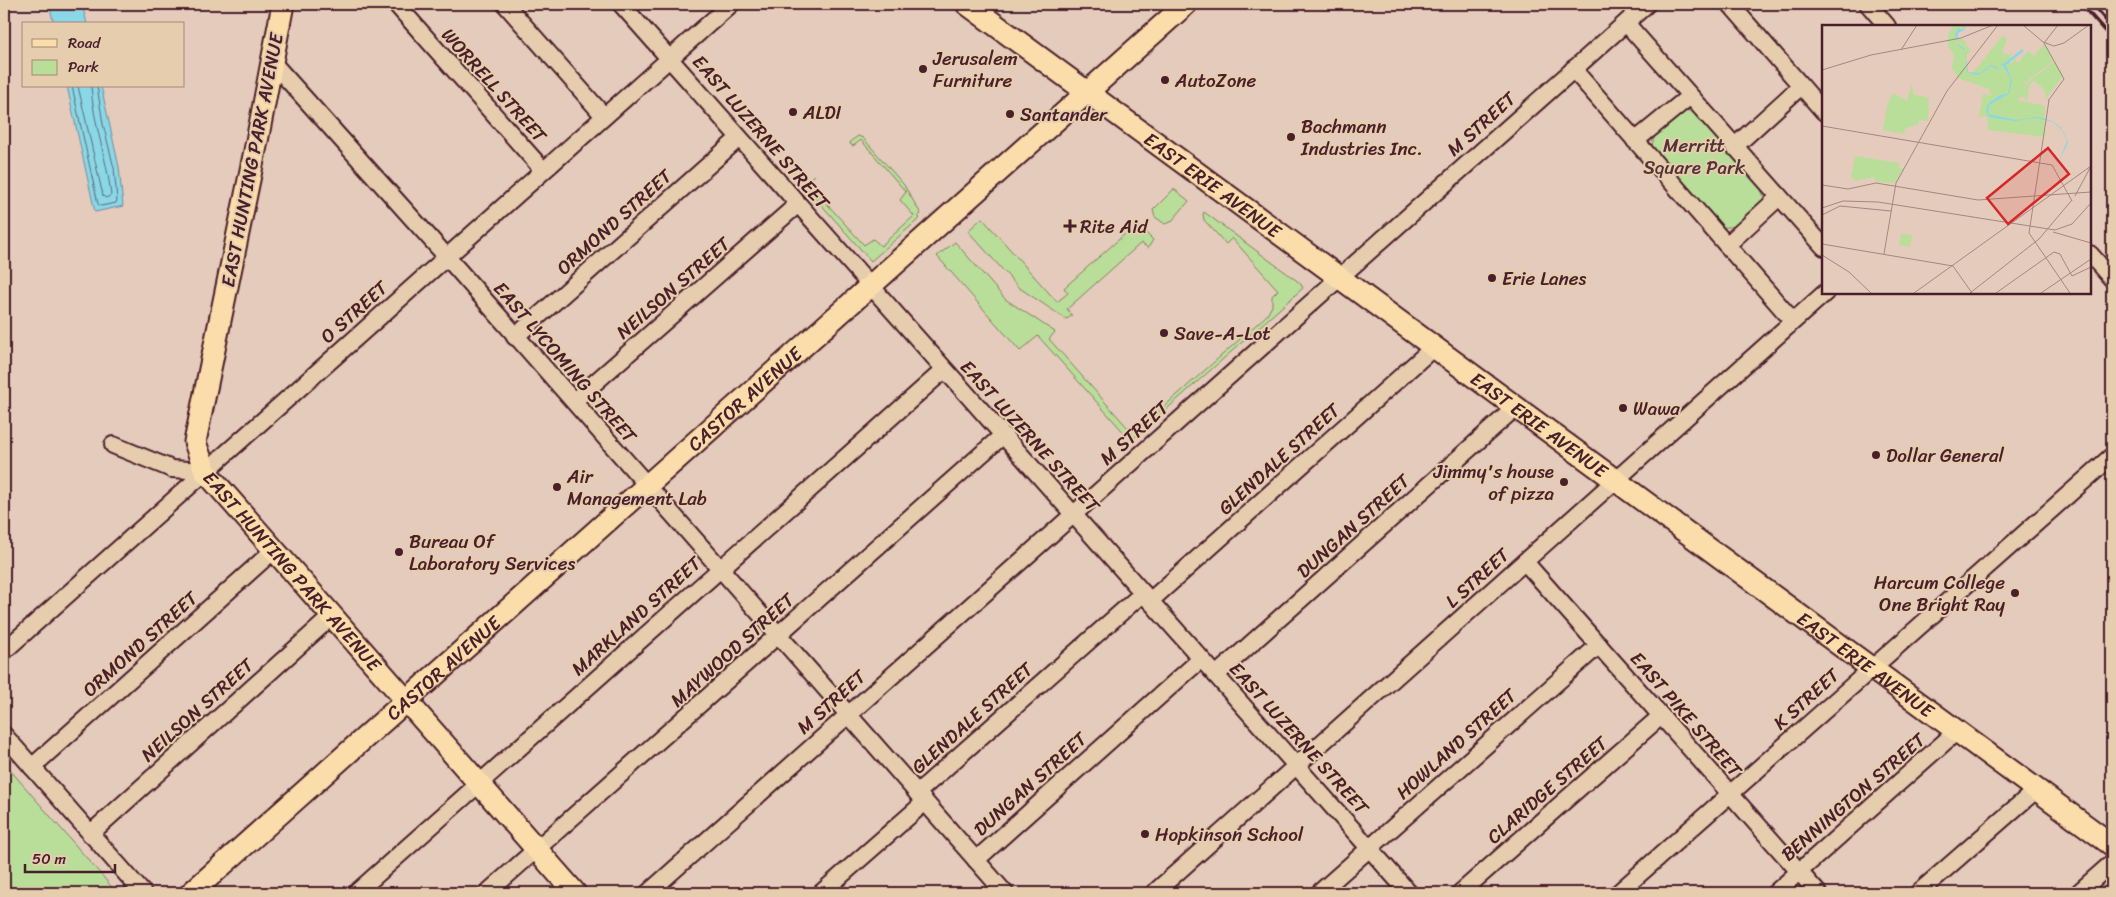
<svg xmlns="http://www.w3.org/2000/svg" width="2116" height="897" viewBox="0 0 2116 897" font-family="Sriracha,sans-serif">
  <rect width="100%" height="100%" fill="#e4cbbb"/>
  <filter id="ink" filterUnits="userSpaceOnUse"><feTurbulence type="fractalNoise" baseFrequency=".02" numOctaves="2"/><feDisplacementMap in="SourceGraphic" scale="10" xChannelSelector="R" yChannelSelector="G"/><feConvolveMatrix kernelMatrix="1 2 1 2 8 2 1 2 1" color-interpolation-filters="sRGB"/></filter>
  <g filter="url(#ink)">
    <g fill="#b9de99" stroke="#827e62">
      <path d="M 1683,110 L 1691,111 L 1699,115 L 1759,185 L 1764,197 L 1762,202 C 1747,217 1738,233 1715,225 L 1652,150 C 1652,129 1668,122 1683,110 Z"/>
      <path d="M 858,136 L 863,138 L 904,185 L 921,214 L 918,216 L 920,218 L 871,261 L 803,184 L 814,175 L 808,183 L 864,245 L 873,239 L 881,246 L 914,216 L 900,200 L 906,192 L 861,140 L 853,146 L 850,144 L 851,141 Z"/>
      <path d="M 1174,189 L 1189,201 L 1171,222 L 1165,224 L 1155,217 L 1153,210 Z"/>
      <path d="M 1204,212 L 1300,283 L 1303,288 L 1134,438 L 1131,434 L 1127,436 L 1038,336 L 1020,351 L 937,256 L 955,242 L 1005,299 L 1055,332 L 1049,339 L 1128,428 L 1135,424 L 1140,428 L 1267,315 L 1272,306 L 1272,296 L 1278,290 L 1232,238 L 1226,244 L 1204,220 L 1203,214 Z"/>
      <path d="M 982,218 L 1057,302 L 1068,293 L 1064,288 L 1134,226 L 1139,226 L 1153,240 L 1148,248 L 1141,243 L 1067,309 L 1072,316 L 1066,319 L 1018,287 L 968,231 Z"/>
      <path d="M 4,763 L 117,893 L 4,893 Z"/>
    </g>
    <g fill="#89d7e7" stroke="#708d9c">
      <path d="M 49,4 L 82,4 L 87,24 L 54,24 Z"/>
      <path d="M 67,86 L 101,86 L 119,167 L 123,206 L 95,212 Z"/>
    </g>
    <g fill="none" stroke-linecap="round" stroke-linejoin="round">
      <g stroke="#636976" stroke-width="1">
        <path d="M 72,86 L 98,204 L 101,206 L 116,203 L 117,200 L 114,168 L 103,124 L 97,86"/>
        <path d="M 78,86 L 103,196 L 106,198 L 111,195 C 107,158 93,123 91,86"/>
      </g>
      <g stroke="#4a1f2b" stroke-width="20">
        <g id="minor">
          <path d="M 396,4 L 543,170"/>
          <path d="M 505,4 L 604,116"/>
          <path d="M 621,4 L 1409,893"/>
          <path d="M 1730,4 L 1824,112"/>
          <path d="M 1868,4 L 1887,26"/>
          <path d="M 1626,23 L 1824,247"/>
          <path d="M 272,62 L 446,256 L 1005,893"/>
          <path d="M 1573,69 L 1793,321"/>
          <path d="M 1635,141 L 1690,96"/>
          <path d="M 1734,147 L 1801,86"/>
          <path d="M 1727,245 L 1779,197"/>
          <path d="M 2090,254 L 2112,279"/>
          <path d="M 515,337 L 739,138"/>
          <path d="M 574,401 L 798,204"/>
          <path d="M 113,445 L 172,469 L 205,471"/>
          <path d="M 1525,562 L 1818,893"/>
          <path d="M 1150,601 L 1434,347"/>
          <path d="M 4,651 L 731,4"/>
          <path d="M 1216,675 L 1516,407"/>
          <path d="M 4,735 L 143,893"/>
          <path d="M 32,767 L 274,550"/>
          <path d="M 917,793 L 1143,593"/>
          <path d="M 90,834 L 332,616"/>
          <path d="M 976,860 L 1201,659"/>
          <path d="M 356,893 L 944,370"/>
          <path d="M 487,893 L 1002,436"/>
          <path d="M 648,893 L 1647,4"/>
          <path d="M 821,893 L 925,802"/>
          <path d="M 1154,893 L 1826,292"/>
          <path d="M 1319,893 L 1599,645"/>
          <path d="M 1460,893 L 1661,716"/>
          <path d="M 1618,893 L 2112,456"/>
          <path d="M 1775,893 L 1957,731"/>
          <path d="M 1918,893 L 2037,789"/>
          <path d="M 2078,893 L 2112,863"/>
        </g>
      </g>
      <g stroke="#4a1f2b" stroke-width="25">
        <g id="major">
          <path id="s1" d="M 283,4 L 257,141 L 195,442 L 205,471 L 575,893"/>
          <path id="s2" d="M 967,4 L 2112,845"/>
          <path id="s3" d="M 191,893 L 1186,4"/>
        </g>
      </g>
      <use href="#minor" stroke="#e5cdad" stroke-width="16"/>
      <use href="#major" stroke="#faddab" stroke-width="21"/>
      <g stroke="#4a1f2b" stroke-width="4">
        <path d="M 2081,4 L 2112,39"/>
        <path d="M 2092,4 L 2112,27"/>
        <path d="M 2110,4 L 2112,7"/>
      </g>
    </g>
  </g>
  <g fill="#4a1f2b" stroke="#e5cdad" stroke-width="2">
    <circle cx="923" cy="69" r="5"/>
    <circle cx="1165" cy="80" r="5"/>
    <circle cx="793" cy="112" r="5"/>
    <circle cx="1010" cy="114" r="5"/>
    <circle cx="1291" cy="137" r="5"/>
    <path d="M1067.5 218.5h5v5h5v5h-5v5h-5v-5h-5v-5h5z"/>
    <circle cx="1492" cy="278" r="5"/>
    <circle cx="1164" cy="333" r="5"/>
    <circle cx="1623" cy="408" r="5"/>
    <circle cx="1876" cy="455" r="5"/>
    <circle cx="1564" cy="482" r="5"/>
    <circle cx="557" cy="487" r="5"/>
    <circle cx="399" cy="552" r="5"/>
    <circle cx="2015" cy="593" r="5"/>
    <circle cx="1145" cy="834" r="5"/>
  </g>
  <g text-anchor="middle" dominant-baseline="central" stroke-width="4" stroke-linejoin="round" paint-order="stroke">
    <g font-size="19" fill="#4a1f2b" stroke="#e5cdad" text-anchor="start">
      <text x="933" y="58">Jerusalem<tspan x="933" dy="22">Furniture</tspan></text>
      <text x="1175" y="80">AutoZone</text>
      <text x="803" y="112">ALDI</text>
      <text x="1020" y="114">Santander</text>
      <text x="1301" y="126">Bachmann<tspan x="1301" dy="22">Industries Inc.</tspan></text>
      <text x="1080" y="226">Rite Aid</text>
      <text x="1502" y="278">Erie Lanes</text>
      <text x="1174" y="333">Save-A-Lot</text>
      <text x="1633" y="408">Wawa</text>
      <text x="1886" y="455">Dollar General</text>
      <text x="1554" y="471" text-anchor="end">Jimmy's house<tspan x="1554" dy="22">of pizza</tspan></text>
      <text x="567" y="476">Air<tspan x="567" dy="22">Management Lab</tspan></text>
      <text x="409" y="541">Bureau Of<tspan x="409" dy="22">Laboratory Services</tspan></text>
      <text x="2005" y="582" text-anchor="end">Harcum College<tspan x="2005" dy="22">One Bright Ray</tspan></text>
      <text x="1155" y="834">Hopkinson School</text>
    </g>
    <g font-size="19" fill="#4a1f2b" stroke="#e5cdad">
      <text transform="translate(494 85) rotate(48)">WORRELL STREET</text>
      <text transform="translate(1481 124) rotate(-42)">M STREET</text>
      <text transform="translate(761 132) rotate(49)">EAST LUZERNE STREET</text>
      <text transform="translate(252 160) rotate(-79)">EAST HUNTING PARK AVENUE</text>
      <text stroke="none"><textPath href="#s2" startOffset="305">EAST ERIE AVENUE</textPath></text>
      <text transform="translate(614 222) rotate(-42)">ORMOND STREET</text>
      <text transform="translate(673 288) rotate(-41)">NEILSON STREET</text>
      <text transform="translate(354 312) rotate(-42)">O STREET</text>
      <text transform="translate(565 362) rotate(49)">EAST LYCOMING STREET</text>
      <text stroke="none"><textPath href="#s3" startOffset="742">CASTOR AVENUE</textPath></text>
      <text stroke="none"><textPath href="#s2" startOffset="710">EAST ERIE AVENUE</textPath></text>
      <text transform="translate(1134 433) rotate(-42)">M STREET</text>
      <text transform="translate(1030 436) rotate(48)">EAST LUZERNE STREET</text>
      <text transform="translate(1279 459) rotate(-42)">GLENDALE STREET</text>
      <text transform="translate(1353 526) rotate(-42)">DUNGAN STREET</text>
      <text stroke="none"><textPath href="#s1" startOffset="610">EAST HUNTING PARK AVENUE</textPath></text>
      <text transform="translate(1477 578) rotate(-42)">L STREET</text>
      <text transform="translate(636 616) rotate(-42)">MARKLAND STREET</text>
      <text transform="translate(140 644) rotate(-42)">ORMOND STREET</text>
      <text transform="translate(732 650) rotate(-42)">MAYWOOD STREET</text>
      <text stroke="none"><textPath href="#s2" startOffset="1115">EAST ERIE AVENUE</textPath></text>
      <text stroke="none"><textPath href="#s3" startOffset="338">CASTOR AVENUE</textPath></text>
      <text transform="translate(1806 699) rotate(-42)">K STREET</text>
      <text transform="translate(831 702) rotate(-42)">M STREET</text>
      <text transform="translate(197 710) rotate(-42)">NEILSON STREET</text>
      <text transform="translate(1686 714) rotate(49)">EAST PIKE STREET</text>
      <text transform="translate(972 718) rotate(-42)">GLENDALE STREET</text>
      <text transform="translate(1299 738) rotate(48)">EAST LUZERNE STREET</text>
      <text transform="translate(1456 744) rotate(-42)">HOWLAND STREET</text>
      <text transform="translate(1030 784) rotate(-42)">DUNGAN STREET</text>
      <text transform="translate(1547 790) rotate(-41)">CLARIDGE STREET</text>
      <text transform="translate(1853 797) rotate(-41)">BENNINGTON STREET</text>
    </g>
    <g font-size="19" fill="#553236" stroke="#e5cdad">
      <text x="1694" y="145">Merritt<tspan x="1694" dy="22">Square Park</tspan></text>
    </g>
  </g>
  <g transform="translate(1822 25)">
    <rect width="269" height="269" fill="#e4cbbb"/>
    <path d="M 132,0 L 146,0 L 135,8 L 135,18 L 136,21 L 137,22 L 136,15 L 141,14 L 149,27 L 145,29 L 144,40 L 146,47 L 153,49 L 159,48 L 151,48 L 181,10 L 185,14 L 180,28 L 188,30 L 190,26 L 187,38 L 191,38 L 192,34 L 200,29 L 193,34 L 196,38 L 206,26 L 212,31 L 222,19 L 232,35 L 204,57 L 197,52 L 204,58 L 202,65 L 205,58 L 233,36 L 241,51 L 223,75 L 223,65 L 212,56 L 208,59 L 205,76 L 200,71 L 195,75 L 223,81 L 222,112 L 166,105 L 165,91 L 157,92 L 161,69 L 169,71 L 167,64 L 136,53 L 130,43 L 132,29 L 126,22 L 126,10 ZM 90,58 L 91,69 L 107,73 L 106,96 L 97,95 L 96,100 L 83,103 L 82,109 L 61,105 L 65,80 L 71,68 L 85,76 ZM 33,131 L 77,138 L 77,144 L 82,143 L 73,158 L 54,157 L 52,152 L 33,156 L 29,152 ZM 79,209 L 90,210 L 88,222 L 77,220 Z" fill="#b9de99"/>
    <path d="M 145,0 L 142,5 L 136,8 L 135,19 L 143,24 L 146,47 L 158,48 L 168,40 L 176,43 L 180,38 L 184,41 L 190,55 L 187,69 L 167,80 L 166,89 L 194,95 L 216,92 L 230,96 L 233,98 L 239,103 L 241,106 L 246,117 L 244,122 L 237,136 L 245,116 L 240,105 L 231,97 L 214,93 L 192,96 L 167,92 L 164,86 L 166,79 L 178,70 L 186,69 L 189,54 L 180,39 L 175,44 L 168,41 L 164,45 L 155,50 L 145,47 L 143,25 L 136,21 L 133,9 L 136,3 L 140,5 Z" fill="#89d7e7"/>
    <path fill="none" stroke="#89d7e7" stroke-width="2.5" d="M 182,40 L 201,25"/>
    <path fill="none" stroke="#a68681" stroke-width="1" d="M 201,0 L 221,17 L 232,21 L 242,18 L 267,0M 79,25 L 95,0M 0,45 L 49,30 L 139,13 L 171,0M 227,75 L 207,208 L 248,268M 226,76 L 242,54 L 222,18 L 236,0M 0,101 L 230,140 L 250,176M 0,160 L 26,164 L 54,158 L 156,175 L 269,167M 253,171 L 269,141M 0,183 L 21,176 L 56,177 L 233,205 L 250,199 L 269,178M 0,190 L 18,181 L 69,186M 231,207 L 269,218M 0,219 L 131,241 L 150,268M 62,229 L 74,158 L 125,66 L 176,0M 0,230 L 27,247 L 49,268M 92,268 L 269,141M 148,268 L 217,214 L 250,175M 174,268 L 232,227 L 238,229 L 250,251 L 269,242M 219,268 L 269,234"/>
    <path fill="#d62828" fill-opacity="0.15" stroke="#d62828" stroke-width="2.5" d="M 226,123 L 247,149 L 186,199 L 165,173 Z"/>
    <rect width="269" height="269" fill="none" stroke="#4a1f2b" stroke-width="2.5"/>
  </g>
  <rect width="2116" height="897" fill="none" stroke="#e5cdad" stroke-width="20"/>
  <rect x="10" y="10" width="2096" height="877" fill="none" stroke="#4a1f2b" stroke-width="2" filter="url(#ink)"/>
  <rect x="22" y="22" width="162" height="65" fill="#e5cdad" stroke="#a78779"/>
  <rect x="32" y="39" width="25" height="8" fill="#faddab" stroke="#a78779"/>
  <text x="68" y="48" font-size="15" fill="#4a1f2b">Road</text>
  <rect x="32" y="60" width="25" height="15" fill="#b9de99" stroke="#a78779"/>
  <text x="68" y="72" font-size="15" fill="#4a1f2b">Park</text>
  <path d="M25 864v8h90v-8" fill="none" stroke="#4a1f2b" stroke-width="2.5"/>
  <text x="32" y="864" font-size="15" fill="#4a1f2b" stroke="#e5cdad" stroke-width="4" paint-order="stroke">50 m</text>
</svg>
